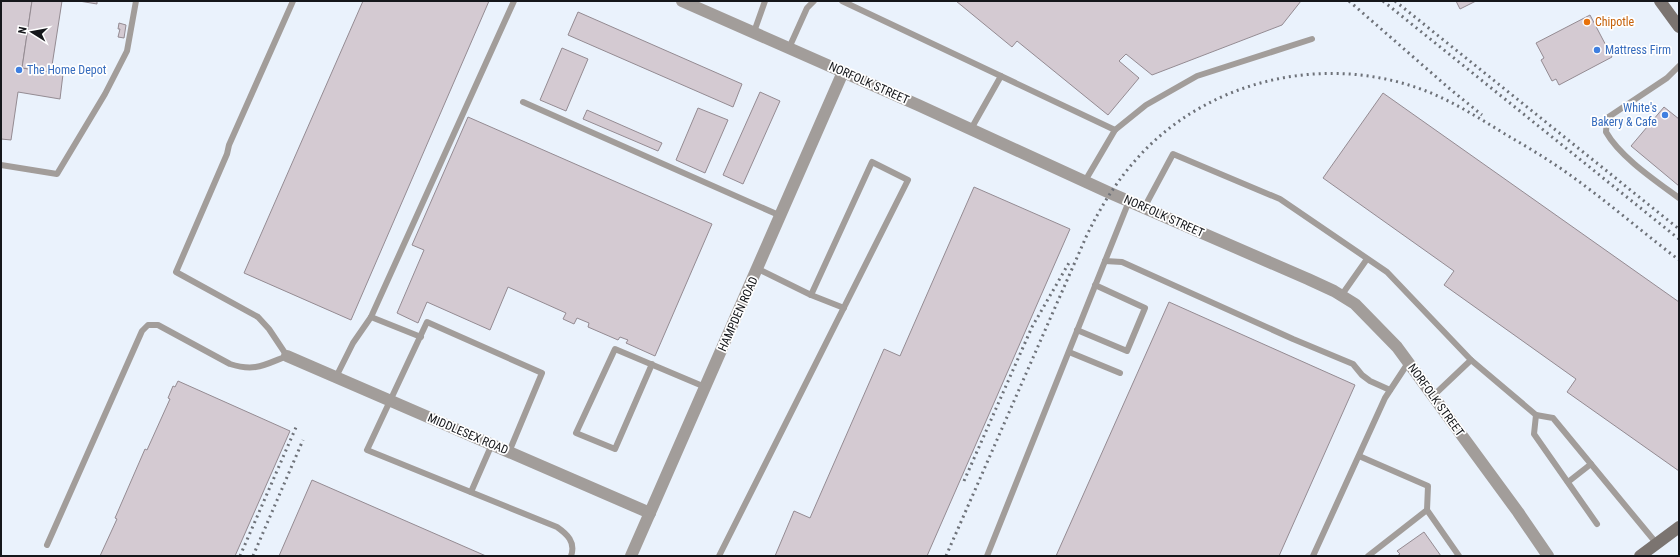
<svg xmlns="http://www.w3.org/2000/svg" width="1680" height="557" viewBox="0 0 1680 557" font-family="'Roboto Condensed',sans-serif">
  <rect width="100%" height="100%" fill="#eaf2fc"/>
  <g fill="#d4cad2" stroke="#948b92">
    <path d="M 1,1 L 32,1 L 22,68 L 63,74 L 60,99 L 18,92 L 11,140 L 1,139 Z"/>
    <path d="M 32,1 L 62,1 L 51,72 L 22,68 Z"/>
    <path d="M 79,1 L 97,1 L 97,4 Z"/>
    <path d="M 363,1 L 489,1 L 351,320 L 244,273 Z"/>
    <path d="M 956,1 L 1301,1 L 1282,25 L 1152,75 L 1126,54 L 1119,61 L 1139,78 L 1108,115 L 1017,41 L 1012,47 Z"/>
    <path d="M 1456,1 L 1476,1 L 1460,9 Z"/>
    <path d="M 578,12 L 742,84 L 733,107 L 568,35 Z"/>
    <path d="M 1590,15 L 1612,57 L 1559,85 L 1556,79 L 1552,81 L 1541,60 L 1544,58 L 1536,43 Z"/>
    <path d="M 119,23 L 126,25 L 124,38 L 118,37 L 120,29 L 118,29 Z"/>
    <path d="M 562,48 L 588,59 L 566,111 L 540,100 Z"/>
    <path d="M 760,92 L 780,101 L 743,184 L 723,175 Z"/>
    <path d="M 1383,93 L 1679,302 L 1679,471 L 1567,392 L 1576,379 L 1444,285 L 1454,271 L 1323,178 Z"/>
    <path d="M 1664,107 L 1679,119 L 1679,186 L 1631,146 Z"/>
    <path d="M 698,108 L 728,120 L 705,173 L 676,160 Z"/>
    <path d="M 587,110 L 662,143 L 658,151 L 583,119 Z"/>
    <path d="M 468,117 L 712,224 L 655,356 L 626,343 L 628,340 L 620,337 L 618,340 L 588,327 L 589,323 L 577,318 L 574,324 L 563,319 L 566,313 L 508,287 L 490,330 L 427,302 L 418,323 L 397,313 L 424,250 L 412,245 Z"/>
    <path d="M 974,187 L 1070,229 L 927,556 L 775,556 L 794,511 L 810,518 L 884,349 L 900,356 Z"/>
    <path d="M 1169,302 L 1355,385 L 1279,556 L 1056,556 Z"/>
    <path d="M 178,381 L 290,431 L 235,556 L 100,556 L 117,519 L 115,518 L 145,449 L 147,450 L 170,399 L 168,398 L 173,386 L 175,387 Z"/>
    <path d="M 312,480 L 486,556 L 279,556 Z"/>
    <path d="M 1424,532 L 1441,556 L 1397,556 L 1400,554 L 1397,551 Z"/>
  </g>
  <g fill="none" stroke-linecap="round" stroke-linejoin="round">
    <g stroke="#a29d9a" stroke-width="6">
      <path d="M 842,1 L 1115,130 L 1085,181"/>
      <path d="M 754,32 L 765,1"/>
      <path d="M 789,48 L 807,8 L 814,1"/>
      <path d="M 1679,66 L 1667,78 L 1607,118 L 1606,132 C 1620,157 1656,181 1679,198"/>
      <path d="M 523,102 L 781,216"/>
      <path d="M 971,129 L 1001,76"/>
      <path d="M 1115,130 L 1146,105 L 1197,76 L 1312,39"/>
      <path d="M 1,165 L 57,174 L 105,94 L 127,51 L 136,1"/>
      <path d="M 1144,208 L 1173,154 L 1280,199 L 1387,272 L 1471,360 L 1433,396"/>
      <path d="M 1105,261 L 1122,262 L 1293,339 L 1353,364 L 1362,375 L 1370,381 L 1390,390"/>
      <path d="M 811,295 L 844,308"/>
      <path d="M 1341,296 L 1367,259"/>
      <path d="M 371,317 L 514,1"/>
      <path d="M 1077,330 L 1127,351 L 1145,308 L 1095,285"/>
      <path d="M 1069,352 L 1120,373"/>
      <path d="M 1471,360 L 1536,415 L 1553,418 L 1657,544"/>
      <path d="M 652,364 L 615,449 L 576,433 L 615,349 L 705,387"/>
      <path d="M 336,377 L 353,343 L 371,317 L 421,337"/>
      <path d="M 1536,415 L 1534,434 L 1597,524"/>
      <path d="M 509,452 L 542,373 L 427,322 L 367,450 L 557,527 C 567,534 576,542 571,556"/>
      <path d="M 1359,456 L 1428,486 L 1427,510"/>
      <path d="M 1568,482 L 1591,464"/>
      <path d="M 471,492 L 492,444"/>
      <path d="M 47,545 L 142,331 L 148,325 L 158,325 L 230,364 C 255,372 264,365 287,356 L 269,329 L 258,317 L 176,272 L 227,154 L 229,145 L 293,1"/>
      <path d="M 719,556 L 908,180 L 872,162 L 811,295 L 758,269"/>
      <path d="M 987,556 L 1129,201"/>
      <path d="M 1313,556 L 1385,398 L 1408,363"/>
      <path d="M 1368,556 L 1427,510 L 1459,556"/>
    </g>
    <g stroke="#a29d9a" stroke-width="12">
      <path d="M 682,1 L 918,105 L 1110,193 L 1308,279 L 1334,291 L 1355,304 L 1397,347 L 1518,512 L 1548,556"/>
      <path d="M 287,356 L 650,513"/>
      <path d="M 631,556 L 843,72"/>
    </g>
    <g stroke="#7b7470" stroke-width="12">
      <path d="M 1660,1 L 1679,27"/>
      <path d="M 1640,556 L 1679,527"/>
    </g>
    <g stroke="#6e7279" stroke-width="3" stroke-dasharray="2 4" stroke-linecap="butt">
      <path d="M 1349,1 L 1450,89 L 1482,115"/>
      <path d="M 1383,1 L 1679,239"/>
      <path d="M 1395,1 L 1679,229"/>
      <path d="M 964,481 L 1032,327 L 1070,261"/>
      <path d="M 240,556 L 297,425"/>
      <path d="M 253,556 L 303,440"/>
      <path d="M 946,556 L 1086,237 C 1117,172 1159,124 1226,95 C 1289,68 1362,66 1426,91 C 1454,102 1479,118 1505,134 C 1524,145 1544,157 1563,170 C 1603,198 1640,230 1679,260"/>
    </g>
  </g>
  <circle fill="#e8710a" stroke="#fff" stroke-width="1.5" cx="1587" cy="22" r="4"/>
  <g fill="#3f7fe0" stroke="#fff" stroke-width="1.5">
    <circle cx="1597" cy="50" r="4"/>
    <circle cx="19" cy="70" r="4"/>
    <circle cx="1665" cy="115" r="4"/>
  </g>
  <g text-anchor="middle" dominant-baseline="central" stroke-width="3.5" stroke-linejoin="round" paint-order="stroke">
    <g font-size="12" fill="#c56008" stroke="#fff" text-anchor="start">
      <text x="1595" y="22">Chipotle</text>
    </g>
    <g font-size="12" fill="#366cbe" stroke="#fff" text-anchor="start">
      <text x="1605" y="50">Mattress Firm</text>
      <text x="27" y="70">The Home Depot</text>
      <text x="1657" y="108" text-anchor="end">White's<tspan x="1657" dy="14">Bakery &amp; Cafe</tspan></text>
    </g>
    <g font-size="12" fill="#15171b" stroke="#fff">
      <text transform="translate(869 83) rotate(24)">NORFOLK STREET</text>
      <text transform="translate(1164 216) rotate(24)">NORFOLK STREET</text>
      <text transform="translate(738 314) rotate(-66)">HAMPDEN ROAD</text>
      <text transform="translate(1436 400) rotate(54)">NORFOLK STREET</text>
      <text transform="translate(468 434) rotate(23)">MIDDLESEX ROAD</text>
    </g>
  </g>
  <rect width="1680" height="557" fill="none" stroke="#15171b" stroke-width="4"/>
  <g transform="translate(32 32) rotate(281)" stroke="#ffffff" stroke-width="3" paint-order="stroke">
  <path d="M0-3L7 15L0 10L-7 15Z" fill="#15171b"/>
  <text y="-6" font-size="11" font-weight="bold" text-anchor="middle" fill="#15171b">N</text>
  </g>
</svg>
